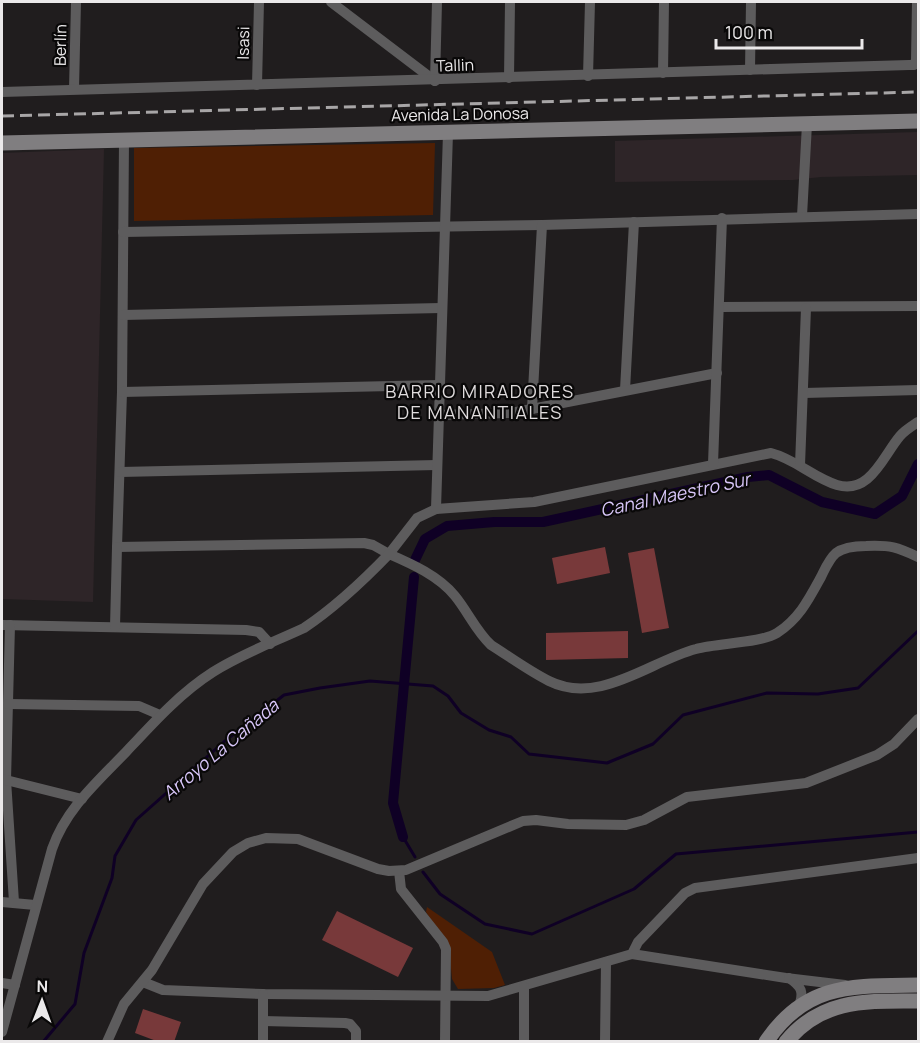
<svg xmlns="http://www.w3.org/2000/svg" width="920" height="1043" viewBox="0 0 920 1043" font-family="Manrope,sans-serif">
  <rect width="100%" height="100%" fill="#201d1e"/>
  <g fill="#2e2528">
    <path d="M 918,132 L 918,175 L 821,177 L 793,180 L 615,182 L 615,141 Z"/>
    <path d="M 104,149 L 93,602 L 2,599 L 2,153 Z"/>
  </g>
  <g fill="#4f1f04">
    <path d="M 435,143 L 433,215 L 134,221 L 134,148 Z"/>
    <path d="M 427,907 L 492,952 L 505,985 L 494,988 L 458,989 L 452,979 L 449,947 L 426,912 Z"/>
  </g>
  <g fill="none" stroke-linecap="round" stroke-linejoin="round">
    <g stroke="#0f0025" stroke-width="3">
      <path d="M 403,837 L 415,857"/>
      <path d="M 423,872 L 440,894 L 485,924 L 532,934 L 634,889 L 676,854 L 918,832"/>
      <path d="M 43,1042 L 75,1004 L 84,953 L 112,878 L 115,856 L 136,820 L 226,740 L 284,695 L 320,688 L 370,681 L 433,686 L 448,696 L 461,713 L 489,730 L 511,737 L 529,754 L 607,763 L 653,744 L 683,715 L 767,693 L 818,694 L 858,688 L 918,631"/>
    </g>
    <g stroke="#0f0025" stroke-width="10">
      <path d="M 415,560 L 425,539 L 447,526 L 494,522 L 543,522 L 748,477 L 769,475 L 822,502 L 875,514 L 902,496 L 918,464"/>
      <path d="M 403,837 L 393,803 L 414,577"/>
    </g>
  </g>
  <g fill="#78393a">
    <path d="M 605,547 L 610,573 L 557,584 L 552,558 Z"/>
    <path d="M 654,548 L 669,628 L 642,633 L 628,553 Z"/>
    <path d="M 628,631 L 628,658 L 546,660 L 546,633 Z"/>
    <path d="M 337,911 L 413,948 L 398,977 L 322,940 Z"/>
    <path d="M 143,1009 L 181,1022 L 174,1042 L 159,1042 L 135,1033 Z"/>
  </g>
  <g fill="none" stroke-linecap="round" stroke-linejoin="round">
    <g stroke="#5d5c5d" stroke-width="10">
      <path d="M 331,2 L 435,81"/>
      <path d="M 750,70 L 751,2"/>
      <path d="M 663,73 L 664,2"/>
      <path d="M 588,76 L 590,2"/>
      <path d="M 509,78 L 510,2"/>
      <path d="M 435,81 L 437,2"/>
      <path d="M 257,85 L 259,2"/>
      <path d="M 74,89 L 76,2"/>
      <path d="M 2,92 L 909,65 L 914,65 L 916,60 L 917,2"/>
      <path d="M 124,140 L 122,392 L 117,547 L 364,543 L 373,545 L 389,554 L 417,518 L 436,509 L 534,502 L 771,453 C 795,459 814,478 837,485 C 870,495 883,456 900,436 C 905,430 912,426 918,422"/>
      <path d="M 802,216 L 807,124"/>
      <path d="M 123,232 L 542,225 L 918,214"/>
      <path d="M 720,307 L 918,306"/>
      <path d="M 123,315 L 441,308"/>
      <path d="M 625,390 L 634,222"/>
      <path d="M 122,392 L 439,385"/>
      <path d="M 804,393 L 918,390"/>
      <path d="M 532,409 L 542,225"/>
      <path d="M 438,415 L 511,413 L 717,373"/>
      <path d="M 713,464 L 722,218"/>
      <path d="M 800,465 L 806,308"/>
      <path d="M 120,472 L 437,465"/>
      <path d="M 436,509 L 448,133"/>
      <path d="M 2,625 L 246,630 L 259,632 L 270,644"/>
      <path d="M 10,625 L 6,780 L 14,902"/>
      <path d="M 115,627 L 117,547"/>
      <path d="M 8,704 L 139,706 L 160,715"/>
      <path d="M 2,779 L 82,799"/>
      <path d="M 399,871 L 401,889 L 443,942 L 446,949 L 445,1042"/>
      <path d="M 2,902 L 35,905"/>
      <path d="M 632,954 L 786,978 L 845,985"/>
      <path d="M 789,978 C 802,987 804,992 799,1006"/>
      <path d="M 143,982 L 163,990 L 263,994 L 488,996 L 632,954 L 638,942 L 685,893 L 695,888 L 918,858"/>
      <path d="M 2,983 L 15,985"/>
      <path d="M 263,1021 L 345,1023 L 350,1024 L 356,1031 L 356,1042"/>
      <path d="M 2,1032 L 52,849 C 66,809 97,782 126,752 C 153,723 180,693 213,672 C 241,654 274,642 304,628 C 334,608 363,581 389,554 C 412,564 439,576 455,596 C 468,612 476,631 491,645 C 510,657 529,671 549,681 C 599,706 650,661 696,649 C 717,643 761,643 777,633 C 799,619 809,599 821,577 C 825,569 829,559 836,553 C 844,547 856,546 866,546 C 891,545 897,547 918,557"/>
      <path d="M 107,1042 L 124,1004 L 152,970 L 203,884 L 233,852 L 248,843 L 266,838 L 298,839 L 378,869 L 389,871 L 406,870 L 523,821 L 536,820 L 568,824 L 626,825 L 644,820 L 687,797 L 806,783 L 877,755 L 894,744 L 918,719"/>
      <path d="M 263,1042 L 263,994"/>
      <path d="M 524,1042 L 524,987"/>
      <path d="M 605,1042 L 606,962"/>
    </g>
    <g stroke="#807e80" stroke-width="15">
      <path d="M 2,143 L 918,121"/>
      <path d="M 766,1042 C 806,982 854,986 918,985"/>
      <path d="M 786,1042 C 822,998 867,1001 918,1001"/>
    </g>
    <path stroke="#a8a6a7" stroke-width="3" stroke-dasharray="12 6" stroke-linecap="butt" d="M 2,116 L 918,92"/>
  </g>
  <g text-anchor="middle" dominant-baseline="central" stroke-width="4.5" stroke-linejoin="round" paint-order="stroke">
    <g font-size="16" fill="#ebe9ea" stroke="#090808">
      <text transform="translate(243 43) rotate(-89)">Isasi</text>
      <text transform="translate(60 45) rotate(-89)">Berlín</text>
      <text transform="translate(455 65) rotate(-2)">Tallin</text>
      <text transform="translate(460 114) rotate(-1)">Avenida La Donosa</text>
    </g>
    <g font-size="18" letter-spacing="1.5" fill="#e0dcdd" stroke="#090808">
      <text x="480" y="391">BARRIO MIRADORES<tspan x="480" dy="21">DE MANANTIALES</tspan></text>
    </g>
    <g font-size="18" font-style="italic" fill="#d8c6f9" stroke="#090808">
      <text transform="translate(675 494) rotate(-12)">Canal Maestro Sur</text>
      <text transform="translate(220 749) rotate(-40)">Arroyo La Cañada</text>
    </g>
  </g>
  <rect width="920" height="1043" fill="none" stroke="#ebe9ea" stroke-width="6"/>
  <g transform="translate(42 1001) rotate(1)" stroke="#090808" stroke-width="4.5" paint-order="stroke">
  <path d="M0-4.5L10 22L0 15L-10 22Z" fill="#ebe9ea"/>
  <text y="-9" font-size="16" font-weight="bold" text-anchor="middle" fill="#ebe9ea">N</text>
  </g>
  <path d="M716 39v9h146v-9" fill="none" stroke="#ebe9ea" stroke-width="3"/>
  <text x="725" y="39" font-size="18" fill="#ebe9ea" stroke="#090808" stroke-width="4.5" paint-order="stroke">100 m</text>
</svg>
